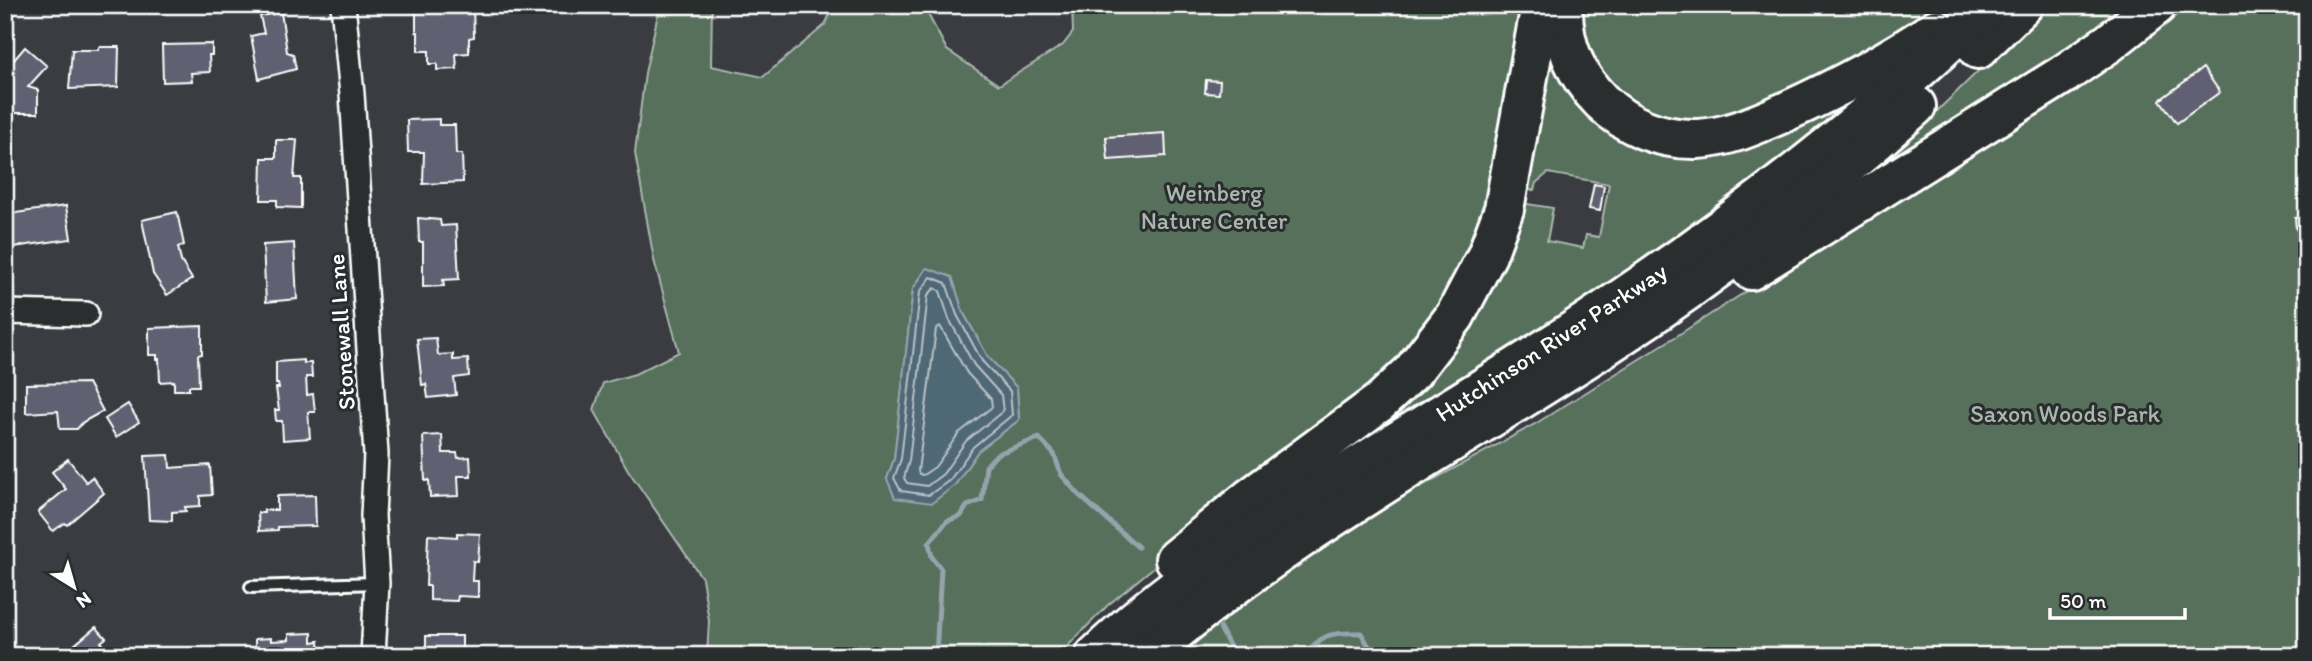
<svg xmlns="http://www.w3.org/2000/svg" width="2312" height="661" viewBox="0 0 2312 661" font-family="Itim,sans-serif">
  <rect width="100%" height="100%" fill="#3a3c42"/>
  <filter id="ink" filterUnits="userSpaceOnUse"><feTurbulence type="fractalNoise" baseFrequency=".0143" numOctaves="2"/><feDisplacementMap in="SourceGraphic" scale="14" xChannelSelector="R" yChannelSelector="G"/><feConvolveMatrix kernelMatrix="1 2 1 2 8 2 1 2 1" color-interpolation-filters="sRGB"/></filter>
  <g filter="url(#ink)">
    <g fill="#566f5c" stroke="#aab7ae" stroke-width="2" fill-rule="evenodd">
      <path d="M 660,5 L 712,5 L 711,66 L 763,77 L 825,25 L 834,5 L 923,5 L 947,50 L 999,85 L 1063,45 L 1073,32 L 1072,5 L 1534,5 L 1483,236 L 1417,349 L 1108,605 L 1058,656 L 707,656 L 709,621 L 702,578 L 628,470 L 594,410 L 603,383 L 635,374 L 679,352 L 654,260 L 635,153 L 645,73 ZM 926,269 L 952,277 L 963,312 L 988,357 L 1017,388 L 1019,420 L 978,451 L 955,485 L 887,479 L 894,459 L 913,289 Z"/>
      <path d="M 1574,5 L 1942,5 L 1890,43 L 1781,102 L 1688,132 L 1599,84 Z"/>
      <path d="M 2046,5 L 2140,5 L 1869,176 L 1869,171 L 1934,114 Z"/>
      <path d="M 2178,5 L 2307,5 L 2307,656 L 1178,656 L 1251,596 L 1409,493 L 1535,424 L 1675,337 L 2128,47 Z"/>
      <path d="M 1544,32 L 1631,138 L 1842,100 L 1846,110 L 1679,240 L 1412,413 L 1287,490 L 1364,427 L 1515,202 L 1553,208 L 1547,241 L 1583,248 L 1586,235 L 1599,237 L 1609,184 L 1548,173 L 1536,183 L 1534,190 L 1517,190 Z"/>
    </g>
    <path fill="#4f6874" stroke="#95a4ac" stroke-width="2" d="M 927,268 L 952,277 L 963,312 L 988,357 L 1017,388 L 1019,420 L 978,451 L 955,485 L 932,503 L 895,498 L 887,479 L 894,459 L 913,289 Z"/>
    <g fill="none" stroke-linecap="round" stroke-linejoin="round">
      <g stroke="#b9c3c7" stroke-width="2">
        <path d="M 931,277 L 946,283 L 957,315 L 982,361 L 1010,391 L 1012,415 L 973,447 L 950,480 L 929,495 L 901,491 L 894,478 L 901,459 L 920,292 Z"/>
        <path d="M 935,288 L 940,291 L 949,319 L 974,365 L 1001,395 L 1003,411 L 966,441 L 943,474 L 927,486 L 907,483 L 904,478 L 909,461 L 928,295 Z"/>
        <path d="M 940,326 L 967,373 L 991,399 L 992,407 L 959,433 L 935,467 L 923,475 L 919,474 L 918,471 L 936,329 Z"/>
      </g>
      <g stroke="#95a4ac" stroke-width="5">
        <path d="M 1220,628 L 1231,649 L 1239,656"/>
        <path d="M 936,656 L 941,569 L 932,557 L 929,543 L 947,521 L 961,516 L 967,506 L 982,500 L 986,466 L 997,454 L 1039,438 L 1054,454 L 1061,474 L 1079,495 L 1138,547"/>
        <path d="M 1302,656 C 1325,634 1329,632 1361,633 L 1370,648 L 1370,656"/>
      </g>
    </g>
    <g fill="#616072" stroke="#fff" stroke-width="2">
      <path d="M 416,5 L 473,5 L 474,37 L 469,38 L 469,53 L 456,54 L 457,69 L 437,70 L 437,64 L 429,64 L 429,51 L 418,51 L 418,32 L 416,32 Z"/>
      <path d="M 281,12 L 287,52 L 293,54 L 296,69 L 259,79 L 251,36 L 264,33 L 260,16 Z"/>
      <path d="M 212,44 L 212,55 L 209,55 L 210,72 L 191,73 L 192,81 L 163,82 L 162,45 Z"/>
      <path d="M 25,47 L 47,66 L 28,87 L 38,90 L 38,113 L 7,113 L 7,68 Z"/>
      <path d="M 99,47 L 119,47 L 118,87 L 69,89 L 72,50 L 99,50 Z"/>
      <path d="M 2203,68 L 2220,92 L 2177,123 L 2160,100 Z"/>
      <path d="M 1206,80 L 1220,81 L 1219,94 L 1205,93 Z"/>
      <path d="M 439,119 L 439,125 L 455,125 L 456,154 L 462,154 L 463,182 L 423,184 L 424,152 L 408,152 L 407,120 Z"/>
      <path d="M 1165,133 L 1166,156 L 1108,160 L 1106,137 Z"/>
      <path d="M 276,140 L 297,140 L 294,178 L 301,178 L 301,208 L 277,207 L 277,200 L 261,200 L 262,158 L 276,158 Z"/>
      <path d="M 1594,184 L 1604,186 L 1600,211 L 1589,209 Z"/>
      <path d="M 66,206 L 71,239 L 13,247 L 8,214 Z"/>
      <path d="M 177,212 L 184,245 L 178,247 L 181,261 L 192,279 L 167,295 L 153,274 L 142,220 Z"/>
      <path d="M 2307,217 L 2307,227 L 2296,229 L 2295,218 Z"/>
      <path d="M 418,218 L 440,220 L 441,226 L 456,225 L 459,279 L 443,280 L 444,286 L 423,287 L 423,242 L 419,242 Z"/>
      <path d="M 294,243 L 297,299 L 266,302 L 263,245 Z"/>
      <path d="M 202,326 L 202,354 L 198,355 L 199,386 L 189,386 L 189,390 L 174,390 L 174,381 L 160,382 L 159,359 L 157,359 L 157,355 L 149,355 L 149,328 Z"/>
      <path d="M 436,338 L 438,355 L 453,354 L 453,360 L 468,359 L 469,376 L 454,378 L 456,395 L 428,398 L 426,384 L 422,385 L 417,339 Z"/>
      <path d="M 304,360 L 304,363 L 311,363 L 312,377 L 306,377 L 307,395 L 313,394 L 315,412 L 308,412 L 310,438 L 283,440 L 282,421 L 276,421 L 275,410 L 279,410 L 276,388 L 279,388 L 278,384 L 276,384 L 276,362 Z"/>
      <path d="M 88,383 L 103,411 L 83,422 L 77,429 L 60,429 L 58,411 L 26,413 L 26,384 Z"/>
      <path d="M 128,404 L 139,422 L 116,437 L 105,419 Z"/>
      <path d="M 442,435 L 443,453 L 457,453 L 458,458 L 470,457 L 471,476 L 458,476 L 459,496 L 430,497 L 429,480 L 425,481 L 423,436 Z"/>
      <path d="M 169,455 L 170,468 L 210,465 L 212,495 L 200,496 L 200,506 L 185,507 L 186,511 L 172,512 L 172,521 L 149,520 L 145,456 Z"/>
      <path d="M 68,459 L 86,482 L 92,477 L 104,493 L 67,525 L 65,523 L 53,531 L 38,512 L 66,489 L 52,472 Z"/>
      <path d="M 315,495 L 316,526 L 278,527 L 278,530 L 259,531 L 258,513 L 264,513 L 264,510 L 277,510 L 277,496 Z"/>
      <path d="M 457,533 L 480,534 L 478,562 L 473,561 L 472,581 L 478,581 L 478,597 L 458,596 L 457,601 L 430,600 L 430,586 L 426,586 L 428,535 L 457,537 Z"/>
      <path d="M 96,627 L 106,638 L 101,642 L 110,653 L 107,656 L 71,656 L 67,651 Z"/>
      <path d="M 312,633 L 312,642 L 319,641 L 320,655 L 255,656 L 255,639 L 271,638 L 271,641 L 289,640 L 289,634 Z"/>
      <path d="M 426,636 L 462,636 L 462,656 L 426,655 Z"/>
    </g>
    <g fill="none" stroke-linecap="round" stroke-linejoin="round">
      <g stroke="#fff" stroke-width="16">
        <path id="lane" d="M 251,587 L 377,583"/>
      </g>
      <g stroke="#fff" stroke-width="28">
        <g id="street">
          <path d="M 343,5 L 352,94 L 376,454 L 373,516 L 377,583 L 373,656"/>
          <path d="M 5,312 L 86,314"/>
        </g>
      </g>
      <g stroke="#fff" stroke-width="44">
        <g id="highway">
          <path d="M 1563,5 C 1562,42 1575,75 1601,101 C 1626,126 1661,140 1697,139 C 1727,138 1755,125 1783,113 C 1836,89 1888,62 1936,29"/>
          <path d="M 1978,49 L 2023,5"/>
          <path d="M 1751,270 L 2064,74 L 2109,43 L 2157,5"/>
          <path d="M 1175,559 L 1250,498 L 1380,402 L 1412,372 L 1455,316 L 1487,255 L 1504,209 L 1541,5"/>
          <path d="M 1095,656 C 1166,587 1249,534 1333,482 C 1408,434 1484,388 1559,340 C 1712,241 1857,131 1989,5"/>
          <path d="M 1147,656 C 1285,535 1453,445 1607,345 C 1716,275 1819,193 1916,106"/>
        </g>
      </g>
      <use href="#lane" stroke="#2a2d2e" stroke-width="10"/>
      <use href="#street" stroke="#2a2d2e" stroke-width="23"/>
      <use href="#highway" stroke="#2a2d2e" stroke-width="38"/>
    </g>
  </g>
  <g text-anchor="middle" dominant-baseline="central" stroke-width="6" stroke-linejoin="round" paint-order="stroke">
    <g font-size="24" fill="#aab7ae" stroke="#2a2d2e">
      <text x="1214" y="192">Weinberg<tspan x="1214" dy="28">Nature Center</tspan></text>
      <text x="2065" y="413">Saxon Woods Park</text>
    </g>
    <g font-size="24" fill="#fff" stroke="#2a2d2e">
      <text transform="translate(341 332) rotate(-94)">Stonewall Lane</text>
      <text transform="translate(1551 342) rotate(-33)">Hutchinson River Parkway</text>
    </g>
  </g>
  <rect width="2312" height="661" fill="none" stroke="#2a2d2e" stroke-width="28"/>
  <rect x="14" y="14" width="2284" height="633" fill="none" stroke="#fff" stroke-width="2.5" filter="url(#ink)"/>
  <g transform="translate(74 587) rotate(143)" stroke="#2a2d2e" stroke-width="5" paint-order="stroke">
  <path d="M0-5L12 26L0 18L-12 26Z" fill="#ffffff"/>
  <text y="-10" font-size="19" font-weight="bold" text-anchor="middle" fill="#ffffff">N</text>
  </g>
  <path d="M2050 608v10h135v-10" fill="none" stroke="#ffffff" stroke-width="3.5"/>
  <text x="2060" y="608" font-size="21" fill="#ffffff" stroke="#2a2d2e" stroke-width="5" paint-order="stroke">50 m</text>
</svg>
